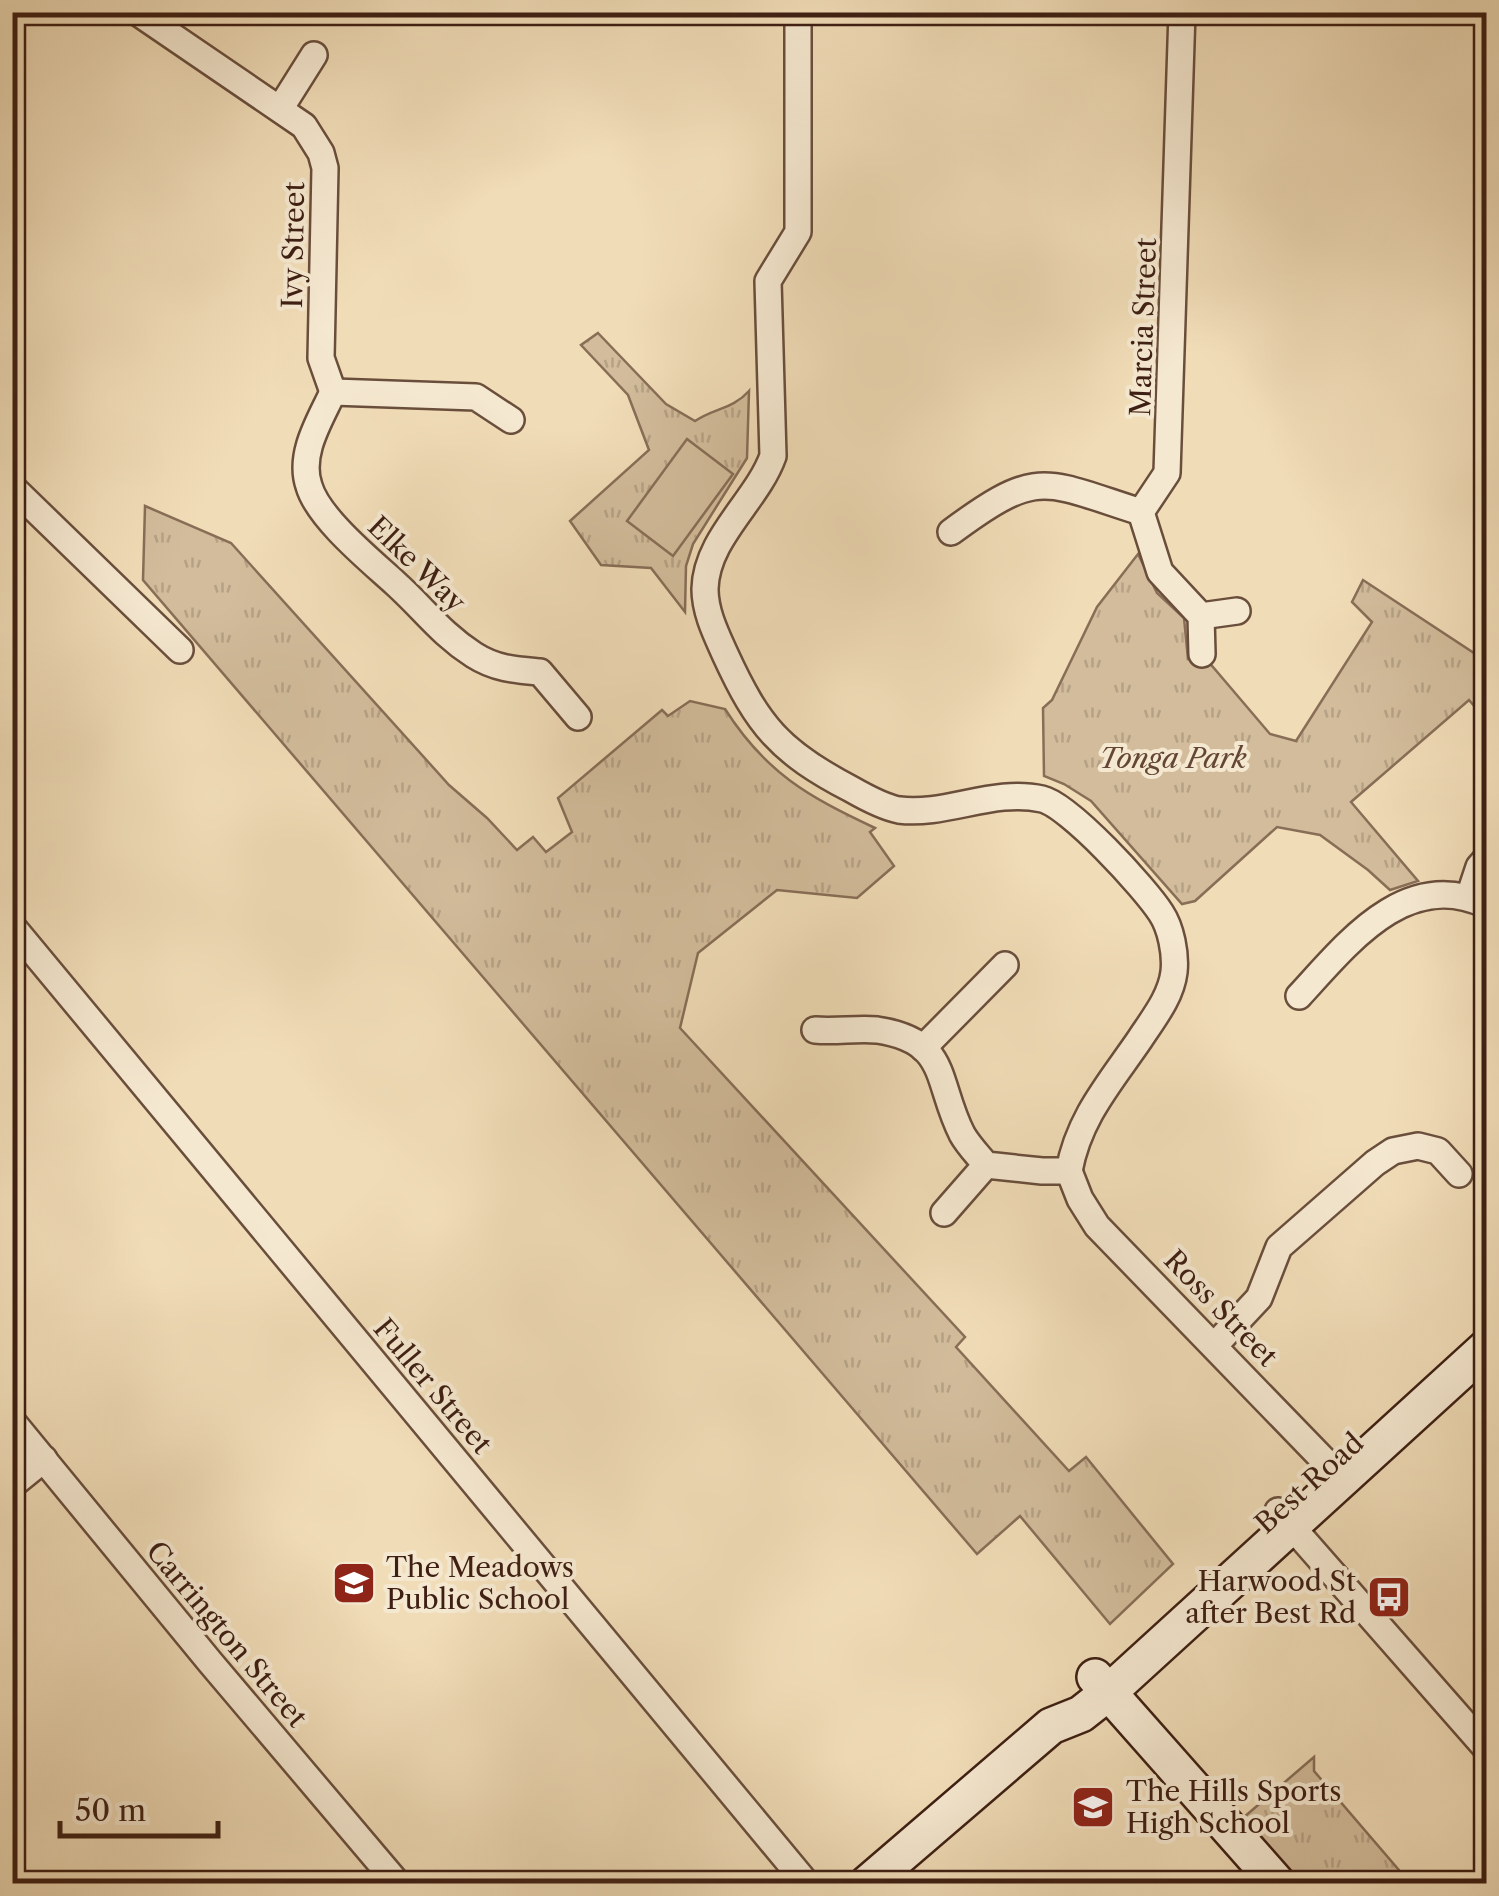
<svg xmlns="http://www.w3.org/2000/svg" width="1499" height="1896" viewBox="0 0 1499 1896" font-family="'Libre Caslon Text',serif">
  <defs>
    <pattern id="park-tufts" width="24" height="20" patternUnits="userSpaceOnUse" patternTransform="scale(2.5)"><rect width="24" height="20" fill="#d2bc9b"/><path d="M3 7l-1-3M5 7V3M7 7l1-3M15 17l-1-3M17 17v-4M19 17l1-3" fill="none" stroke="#b5a185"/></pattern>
  </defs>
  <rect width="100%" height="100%" fill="#f0dcb7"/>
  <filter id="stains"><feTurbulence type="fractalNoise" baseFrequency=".002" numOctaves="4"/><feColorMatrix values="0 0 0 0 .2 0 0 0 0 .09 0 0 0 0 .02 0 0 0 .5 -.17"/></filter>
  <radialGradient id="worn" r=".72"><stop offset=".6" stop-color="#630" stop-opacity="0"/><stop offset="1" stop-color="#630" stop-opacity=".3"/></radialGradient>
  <g fill="url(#park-tufts)" stroke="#886e57" stroke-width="2.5">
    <path d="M 598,333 L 666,404 L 695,421 C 714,408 733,409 749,391 L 747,458 L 693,544 L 686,566 L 685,612 L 651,568 L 601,565 L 570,521 L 649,450 L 628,395 L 581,345 Z"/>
    <path d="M 145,506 L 231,543 L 449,785 L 487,818 L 517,850 L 533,837 L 546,852 L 572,832 L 558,798 L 662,710 L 668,716 L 690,701 L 725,709 C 766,773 807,796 875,828 L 870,832 L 894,866 L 857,898 L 777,890 L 698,953 L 680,1028 L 965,1337 L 956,1347 L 1069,1471 L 1086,1457 L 1173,1564 L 1110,1624 L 1020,1516 L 977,1554 L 143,580 Z"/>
    <path d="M 1138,554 L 1157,593 L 1184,618 L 1188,659 L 1207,660 L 1270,734 L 1296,741 L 1372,622 L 1352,602 L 1363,580 L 1486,661 L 1486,720 L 1469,700 L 1351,802 L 1418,881 L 1390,890 L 1368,870 L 1320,835 L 1277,827 L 1195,901 L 1182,904 L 1091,801 L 1064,784 L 1044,776 L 1043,708 L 1052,700 L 1097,607 Z"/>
    <path d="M 1314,1757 L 1314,1771 L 1410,1883 L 1299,1883 L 1243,1818 Z"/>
  </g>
  <path fill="#d2bc9b" stroke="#886e57" stroke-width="2.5" d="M 687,439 L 733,474 L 673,556 L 627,521 Z"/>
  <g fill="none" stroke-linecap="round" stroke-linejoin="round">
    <g stroke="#6a4e3c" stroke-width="30">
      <g id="street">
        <path d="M 137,12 L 304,126 L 321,153 L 325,168 L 321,358 L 333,392"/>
        <path d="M 798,12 L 798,232 L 768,281 L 773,456 C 757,501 706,538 705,589 C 705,612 716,634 725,654 C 758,726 780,752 851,789 C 865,797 883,807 899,810 C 946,816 994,788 1042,799 C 1069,805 1145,888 1161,913 C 1171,928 1176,954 1174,972 C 1171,997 1153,1019 1140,1039 C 1110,1083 1079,1117 1069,1171"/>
        <path d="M 1182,12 L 1167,473 L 1141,512 L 1160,572 L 1201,616 L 1202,654"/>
        <path d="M 280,109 L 314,55"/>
        <path d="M 333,392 C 320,420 298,454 309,486 C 318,518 371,561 395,583 C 424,609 440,633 474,655 C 496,669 516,670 540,672 L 578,717"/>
        <path d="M 333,392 L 476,397 L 511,420"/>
        <path d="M 12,487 L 180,650"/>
        <path d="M 951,532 C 1039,467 1043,481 1141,512"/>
        <path d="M 1201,616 L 1237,611"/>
        <path d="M 1469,897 L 1479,867 L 1486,859"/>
        <path d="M 12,926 L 807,1884"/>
        <path d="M 1299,996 C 1347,944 1406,867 1486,905"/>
        <path d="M 815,1030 C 836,1032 857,1028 877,1030 C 950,1041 935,1081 962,1134 C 968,1145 978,1155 986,1165 L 1042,1171 L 1069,1171"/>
        <path d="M 923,1048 L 1005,965"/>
        <path d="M 1069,1171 L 1080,1199 L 1097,1226 L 1342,1479"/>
        <path d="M 944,1213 L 986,1165"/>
        <path d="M 1215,1345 L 1259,1298 L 1279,1247 L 1375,1163 L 1393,1151 L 1418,1146 L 1438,1151 L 1459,1174"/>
        <path d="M 12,1421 L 210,1662 L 398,1884"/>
        <path d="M 12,1485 L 44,1459"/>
        <path d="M 1278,1511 L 1486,1748"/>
      </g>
    </g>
    <g stroke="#3e1f13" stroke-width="40">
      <g id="secondary">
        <path d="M 1095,1677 L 1278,1884"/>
        <path d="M 867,1884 L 1051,1726 L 1081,1714 L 1109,1692 L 1486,1348"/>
      </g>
    </g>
    <use href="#street" stroke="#f5e8d0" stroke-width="25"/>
    <use href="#secondary" stroke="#f5e8d0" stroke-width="35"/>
  </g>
  <defs>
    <g id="school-square" transform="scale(2.25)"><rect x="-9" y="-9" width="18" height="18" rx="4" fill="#8f2418" stroke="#f5e8d0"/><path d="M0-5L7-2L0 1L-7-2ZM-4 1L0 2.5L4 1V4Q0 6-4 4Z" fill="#fff"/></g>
    <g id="bus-square" transform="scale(2.25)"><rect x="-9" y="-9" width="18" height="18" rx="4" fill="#8f2418" stroke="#f5e8d0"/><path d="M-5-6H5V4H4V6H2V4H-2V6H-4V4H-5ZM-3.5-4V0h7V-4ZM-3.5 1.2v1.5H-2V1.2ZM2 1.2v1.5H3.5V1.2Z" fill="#fff"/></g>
  </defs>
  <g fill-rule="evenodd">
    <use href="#school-square" x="354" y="1583"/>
    <use href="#bus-square" x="1389" y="1597"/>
    <use href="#school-square" x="1093" y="1807"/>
  </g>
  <g text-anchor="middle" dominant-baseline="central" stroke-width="8" stroke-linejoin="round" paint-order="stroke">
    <g font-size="28" fill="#3e1f13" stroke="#f5e8d0">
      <text transform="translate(293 245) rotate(-89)">Ivy Street</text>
      <text transform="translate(1143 327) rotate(-88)">Marcia Street</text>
      <text transform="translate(417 564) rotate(44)">Elke Way</text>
      <text transform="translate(1221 1308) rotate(46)">Ross Street</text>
      <text transform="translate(433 1386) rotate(50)">Fuller Street</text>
      <text transform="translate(1309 1483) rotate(-42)">Best Road</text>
      <text transform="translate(227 1634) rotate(50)">Carrington Street</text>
    </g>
    <g font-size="28" font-style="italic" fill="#634635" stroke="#f5e8d0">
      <text x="1173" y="758">Tonga Park</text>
    </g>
    <g font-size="28" fill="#3e1f13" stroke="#f5e8d0" text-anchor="start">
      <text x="386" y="1567">The Meadows<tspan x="386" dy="32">Public School</tspan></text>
      <text x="1356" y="1581" text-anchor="end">Harwood St<tspan x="1356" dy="32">after Best Rd</tspan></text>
      <text x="1126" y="1791">The Hills Sports<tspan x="1126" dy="32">High School</tspan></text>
    </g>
  </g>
  <rect width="1499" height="1896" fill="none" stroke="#f0dcb7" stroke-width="50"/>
  <rect x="15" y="15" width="1469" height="1866" fill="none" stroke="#3e1f13" stroke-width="5"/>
  <rect x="25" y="25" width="1449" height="1846" fill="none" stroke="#3e1f13" stroke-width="2.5"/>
  <path d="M60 1821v15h158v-15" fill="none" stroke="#3e1f13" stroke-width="5"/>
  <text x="75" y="1821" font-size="30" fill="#3e1f13" stroke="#f5e8d0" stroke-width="8" paint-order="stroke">50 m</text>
  <rect width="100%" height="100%" filter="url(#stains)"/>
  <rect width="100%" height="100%" fill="url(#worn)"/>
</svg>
